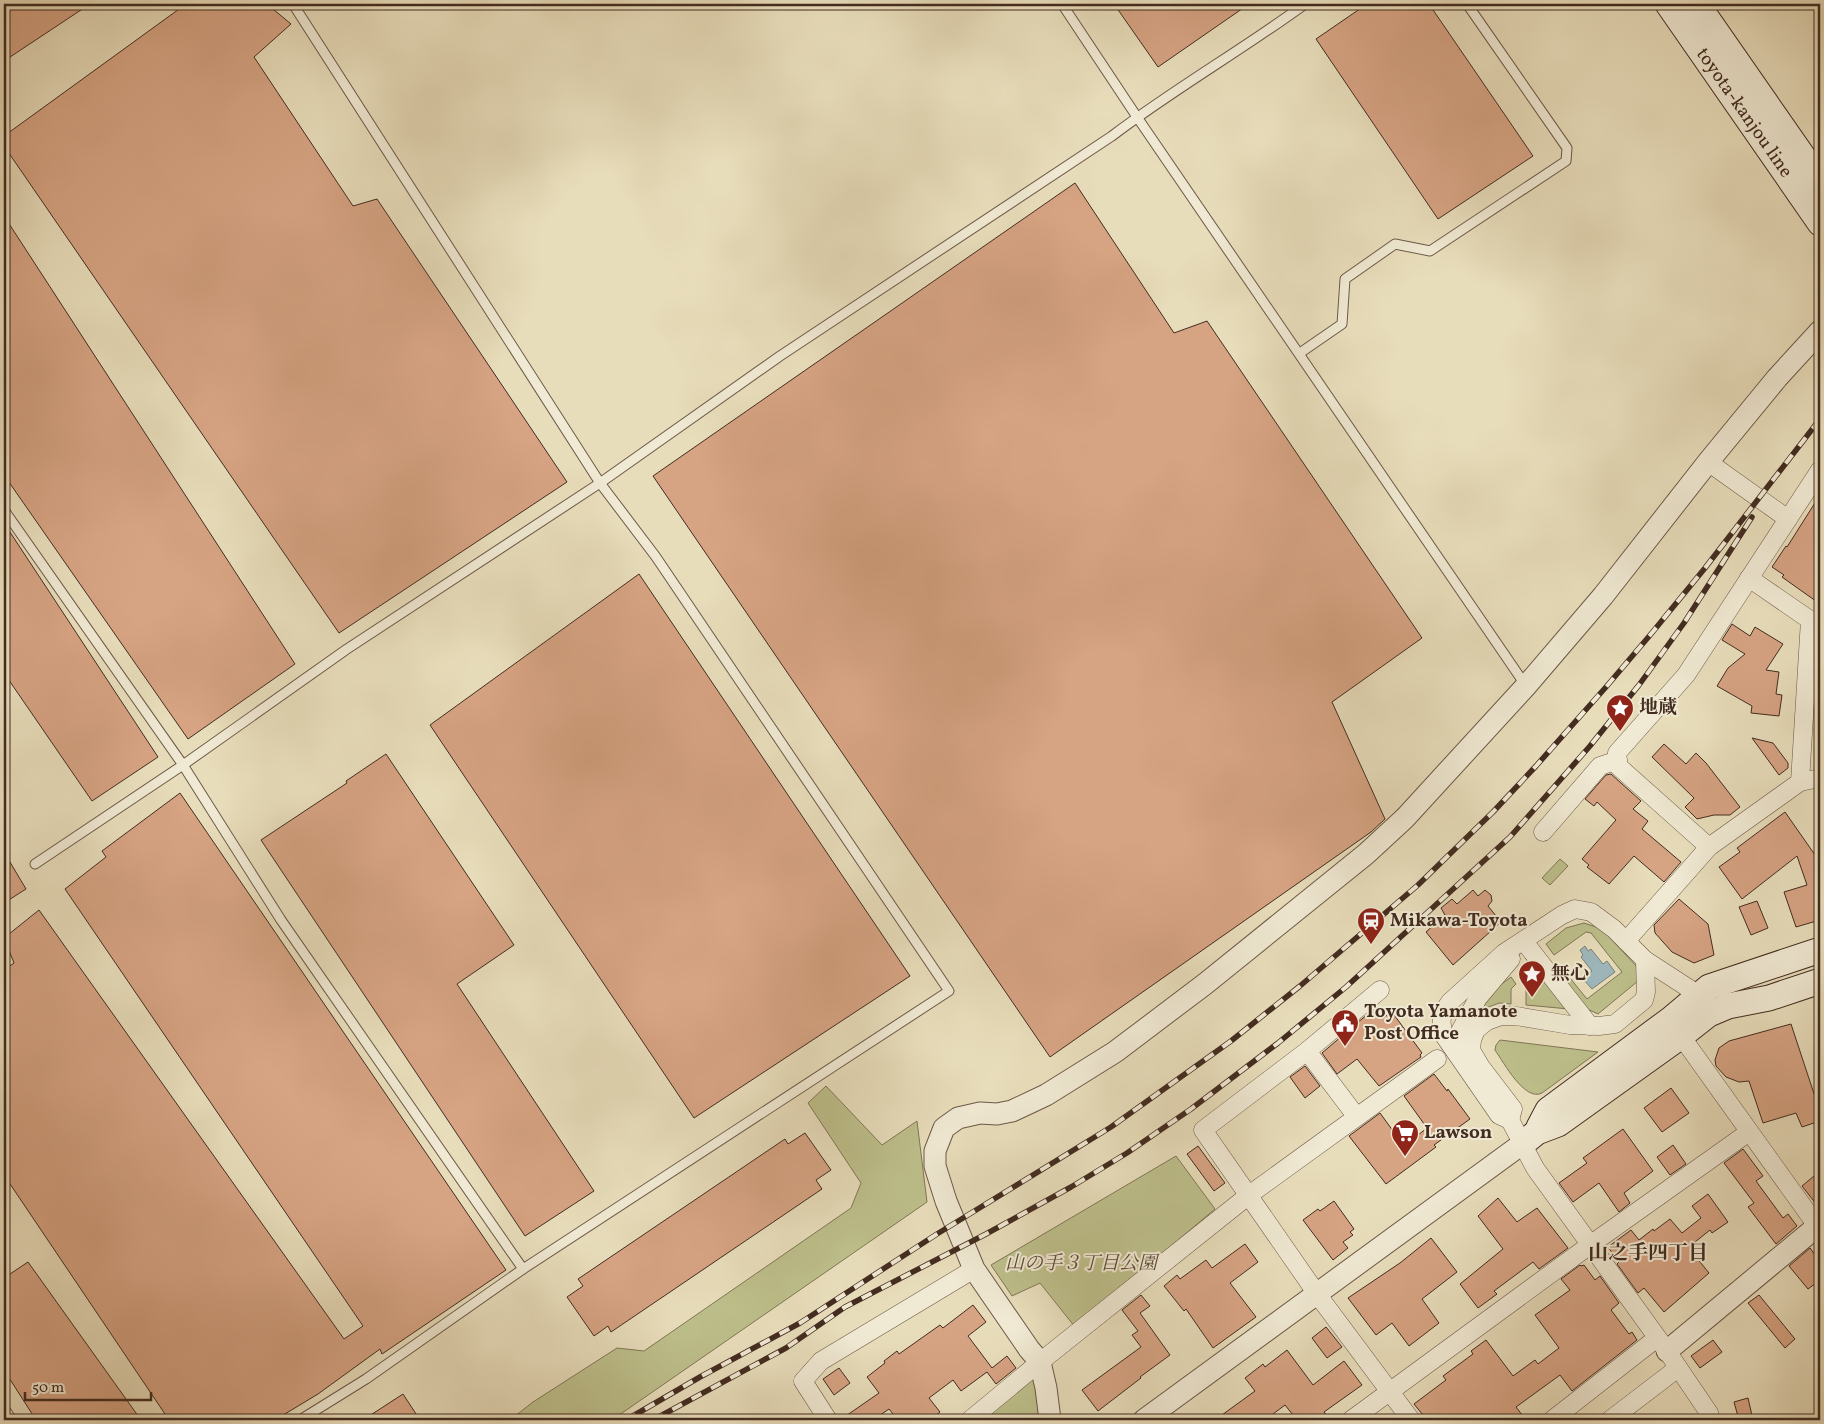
<svg xmlns="http://www.w3.org/2000/svg" width="1824" height="1424" viewBox="0 0 1824 1424" font-family="Vollkorn,'Noto Serif JP',serif">
  <rect width="100%" height="100%" fill="#e8ddbb"/>
  <filter id="stains"><feTurbulence type="fractalNoise" baseFrequency=".004" numOctaves="4"/><feColorMatrix values="0 0 0 0 .2 0 0 0 0 .09 0 0 0 0 .02 0 0 0 .5 -.17"/></filter>
  <radialGradient id="worn" r=".72"><stop offset=".6" stop-color="#630" stop-opacity="0"/><stop offset="1" stop-color="#630" stop-opacity=".3"/></radialGradient>
  <g fill="#bdbf8b" stroke="#807656">
    <path d="M 1560,859 L 1568,866 L 1550,885 L 1542,878 Z"/>
    <path d="M 1584,923 L 1602,929 L 1637,967 L 1638,981 L 1598,1014 L 1583,1007 L 1563,983 L 1570,978 L 1587,999 L 1622,972 L 1591,933 L 1586,932 L 1554,955 L 1546,944 L 1566,928 Z"/>
    <path d="M 1544,974 L 1569,1009 L 1526,1005 L 1526,990 Z"/>
    <path d="M 1511,977 L 1516,984 L 1511,989 L 1511,1004 L 1499,1003 L 1481,1010 L 1495,989 Z"/>
    <path d="M 1500,1040 L 1598,1052 L 1542,1093 C 1525,1102 1504,1063 1495,1050 L 1496,1045 Z"/>
    <path d="M 826,1086 L 882,1145 L 917,1121 L 927,1202 L 612,1420 L 510,1420 L 533,1402 L 617,1348 L 644,1351 L 851,1208 L 861,1183 L 808,1103 Z"/>
    <path d="M 1176,1156 L 1215,1209 L 1075,1327 L 1040,1283 L 1012,1296 L 991,1265 Z"/>
    <path d="M 1035,1374 L 1042,1420 L 980,1420 Z"/>
  </g>
  <path fill="#9eb8bd" stroke="#7a807e" d="M 1585,946 L 1588,951 L 1591,949 L 1603,964 L 1607,961 L 1615,972 L 1592,989 L 1583,979 L 1592,971 L 1581,957 L 1583,955 L 1580,950 Z"/>
  <g fill="#d6a383" stroke="#432c20">
    <path d="M 4,4 L 90,4 L 4,61 Z"/>
    <path d="M 186,4 L 267,4 L 291,24 L 254,57 L 353,206 L 377,199 L 567,482 L 339,633 L 4,146 L 4,136 Z"/>
    <path d="M 1114,4 L 1249,4 L 1158,67 Z"/>
    <path d="M 1367,4 L 1429,4 L 1533,156 L 1438,219 L 1316,39 Z"/>
    <path d="M 1075,183 L 1174,333 L 1207,321 L 1422,638 L 1332,702 L 1385,819 L 1371,832 L 1050,1057 L 653,476 Z"/>
    <path d="M 4,216 L 295,664 L 188,739 L 4,475 Z"/>
    <path d="M 1820,495 L 1820,604 L 1782,577 L 1784,575 L 1772,567 L 1786,546 L 1787,547 Z"/>
    <path d="M 4,523 L 158,757 L 92,801 L 4,673 Z"/>
    <path d="M 639,574 L 910,976 L 694,1118 L 430,725 Z"/>
    <path d="M 1732,624 L 1750,636 L 1755,627 L 1783,644 L 1766,670 L 1779,672 L 1776,694 L 1782,695 L 1779,716 L 1751,713 L 1752,706 L 1717,686 L 1728,668 L 1745,654 L 1722,640 Z"/>
    <path d="M 1752,738 L 1773,743 L 1788,763 L 1788,768 L 1779,775 Z"/>
    <path d="M 1664,744 L 1686,764 L 1696,753 L 1706,763 L 1740,807 L 1730,815 L 1714,815 L 1697,819 L 1685,807 L 1694,798 L 1652,757 Z"/>
    <path d="M 386,754 L 514,945 L 457,984 L 594,1191 L 525,1236 L 261,840 L 347,783 L 346,781 Z"/>
    <path d="M 1611,774 L 1641,801 L 1633,809 L 1648,821 L 1642,829 L 1681,862 L 1664,882 L 1634,856 L 1609,884 L 1587,867 L 1589,865 L 1582,859 L 1616,820 L 1597,802 L 1594,806 L 1585,799 L 1606,775 Z"/>
    <path d="M 180,793 L 506,1270 L 382,1354 L 380,1349 L 318,1394 L 275,1420 L 169,1420 L 4,1175 L 4,970 L 14,963 L 4,938 L 39,910 L 344,1339 L 363,1326 L 65,889 L 106,857 L 102,851 Z"/>
    <path d="M 1785,812 L 1820,862 L 1820,920 L 1796,927 L 1784,892 L 1807,885 L 1797,856 L 1742,899 L 1719,867 L 1740,852 L 1737,848 Z"/>
    <path d="M 4,852 L 26,889 L 4,903 Z"/>
    <path d="M 1473,890 L 1478,896 L 1485,890 L 1491,895 L 1492,901 L 1488,906 L 1501,922 L 1453,965 L 1426,932 L 1445,915 L 1441,908 L 1452,899 L 1457,904 Z"/>
    <path d="M 1679,899 L 1708,924 L 1714,955 L 1694,963 L 1672,952 L 1655,933 L 1654,925 Z"/>
    <path d="M 1757,901 L 1768,928 L 1751,935 L 1739,907 Z"/>
    <path d="M 1376,1007 L 1384,1017 L 1392,1012 L 1422,1053 L 1420,1055 L 1421,1057 L 1379,1086 L 1357,1059 L 1337,1074 L 1322,1053 Z"/>
    <path d="M 1791,1024 L 1820,1112 L 1820,1121 L 1802,1127 L 1796,1113 L 1763,1123 L 1749,1081 L 1739,1082 L 1726,1077 L 1716,1066 L 1715,1060 L 1719,1048 L 1729,1041 Z"/>
    <path d="M 1305,1066 L 1320,1086 L 1305,1098 L 1290,1077 Z"/>
    <path d="M 1434,1074 L 1447,1091 L 1448,1089 L 1470,1119 L 1434,1145 L 1436,1147 L 1386,1184 L 1349,1136 L 1380,1113 L 1404,1146 L 1427,1128 L 1404,1096 Z"/>
    <path d="M 1671,1088 L 1689,1113 L 1662,1132 L 1644,1108 Z"/>
    <path d="M 1623,1129 L 1653,1171 L 1624,1193 L 1630,1203 L 1619,1212 L 1599,1183 L 1573,1202 L 1559,1183 L 1587,1163 L 1583,1158 Z"/>
    <path d="M 805,1133 L 831,1170 L 816,1180 L 822,1189 L 611,1332 L 608,1326 L 594,1336 L 567,1297 L 583,1286 L 578,1279 L 785,1139 L 788,1144 Z"/>
    <path d="M 1673,1145 L 1686,1164 L 1670,1175 L 1657,1157 Z"/>
    <path d="M 1198,1146 L 1225,1183 L 1214,1191 L 1187,1154 Z"/>
    <path d="M 1743,1149 L 1763,1176 L 1756,1181 L 1783,1218 L 1788,1214 L 1797,1226 L 1776,1244 L 1748,1207 L 1754,1203 L 1724,1163 Z"/>
    <path d="M 1820,1171 L 1820,1209 L 1802,1186 Z"/>
    <path d="M 1708,1194 L 1728,1222 L 1712,1233 L 1710,1230 L 1690,1246 L 1692,1250 L 1691,1251 L 1709,1273 L 1664,1312 L 1644,1288 L 1638,1293 L 1617,1264 L 1619,1262 L 1608,1247 L 1631,1230 L 1639,1240 L 1653,1229 L 1654,1231 L 1670,1219 L 1682,1233 L 1701,1218 L 1692,1206 Z"/>
    <path d="M 1498,1198 L 1517,1222 L 1537,1208 L 1568,1248 L 1539,1269 L 1533,1262 L 1494,1291 L 1497,1294 L 1478,1308 L 1460,1284 L 1503,1249 L 1478,1216 Z"/>
    <path d="M 1334,1201 L 1354,1229 L 1350,1232 L 1353,1235 L 1343,1242 L 1348,1248 L 1333,1260 L 1303,1220 L 1318,1209 L 1320,1211 Z"/>
    <path d="M 1431,1238 L 1457,1272 L 1422,1299 L 1439,1323 L 1409,1346 L 1392,1323 L 1376,1335 L 1348,1298 L 1400,1263 Z"/>
    <path d="M 1245,1244 L 1258,1262 L 1230,1283 L 1256,1317 L 1213,1348 L 1186,1309 L 1184,1311 L 1164,1286 L 1177,1275 L 1180,1279 L 1206,1260 L 1212,1268 Z"/>
    <path d="M 1810,1248 L 1820,1262 L 1820,1280 L 1808,1289 L 1789,1266 Z"/>
    <path d="M 28,1262 L 141,1420 L 36,1420 L 4,1370 L 4,1278 Z"/>
    <path d="M 1580,1265 L 1581,1266 L 1584,1265 L 1595,1280 L 1600,1276 L 1619,1303 L 1611,1310 L 1629,1334 L 1632,1332 L 1637,1340 L 1572,1391 L 1560,1375 L 1516,1407 L 1526,1420 L 1427,1420 L 1414,1404 L 1446,1380 L 1443,1376 L 1473,1354 L 1471,1351 L 1486,1340 L 1513,1376 L 1535,1360 L 1538,1364 L 1559,1348 L 1535,1315 L 1570,1290 L 1561,1279 Z"/>
    <path d="M 1141,1295 L 1150,1306 L 1140,1313 L 1170,1355 L 1140,1377 L 1141,1378 L 1098,1411 L 1082,1390 L 1141,1347 L 1132,1335 L 1138,1331 L 1122,1310 Z"/>
    <path d="M 1759,1295 L 1795,1339 L 1785,1348 L 1748,1303 Z"/>
    <path d="M 973,1305 L 986,1322 L 968,1336 L 992,1368 L 1007,1356 L 1016,1368 L 996,1384 L 987,1372 L 961,1391 L 953,1380 L 929,1398 L 940,1412 L 930,1420 L 898,1420 L 889,1409 L 873,1420 L 840,1420 L 879,1393 L 867,1377 L 885,1363 L 884,1361 L 897,1351 L 899,1354 L 940,1325 L 943,1328 Z"/>
    <path d="M 1326,1327 L 1342,1347 L 1327,1358 L 1312,1338 Z"/>
    <path d="M 1713,1340 L 1722,1352 L 1700,1368 L 1691,1356 Z"/>
    <path d="M 1287,1350 L 1313,1385 L 1344,1361 L 1362,1385 L 1324,1412 L 1330,1420 L 1297,1420 L 1285,1405 L 1265,1420 L 1215,1420 L 1255,1391 L 1245,1378 L 1263,1364 L 1265,1367 Z"/>
    <path d="M 839,1368 L 850,1383 L 834,1395 L 823,1379 Z"/>
    <path d="M 403,1394 L 420,1420 L 363,1420 Z"/>
    <path d="M 1748,1398 L 1753,1420 L 1739,1420 L 1734,1402 Z"/>
  </g>
  <g fill="none" stroke-linecap="round" stroke-linejoin="round">
    <g stroke="#6c5847" stroke-width="11">
      <g id="service">
        <path d="M 293,4 L 600,483 L 656,557 L 949,991 L 523,1269 L 366,1379 L 300,1420"/>
        <path d="M 1062,4 L 1137,117 L 1526,686"/>
        <path d="M 1300,353 L 1342,324 L 1345,279 L 1395,244 L 1430,251 L 1566,161 L 1567,148 L 1467,4"/>
        <path d="M 4,510 L 183,765 L 281,920 L 523,1269"/>
        <path d="M 35,864 L 183,765 L 347,649 L 600,483 L 780,356 L 1112,136 C 1174,89 1242,50 1305,4"/>
        <path d="M 4,1408 L 12,1420"/>
      </g>
    </g>
    <g stroke="#6c5847" stroke-width="19">
      <g id="minor">
        <path d="M 1708,462 L 1788,519"/>
        <path d="M 1749,578 L 1810,620 L 1800,782"/>
        <path d="M 1543,832 L 1600,766 L 1618,760"/>
        <path d="M 1709,847 L 1618,766 L 1617,753 L 1686,675 L 1820,470"/>
        <path d="M 1626,941 L 1709,847 L 1800,782 L 1820,778"/>
        <path d="M 1526,944 L 1590,1026"/>
        <path d="M 1380,990 L 1307,1051 L 1203,1130 L 1317,1294 L 1411,1420"/>
        <path d="M 1699,995 L 1645,960 L 1614,929 L 1591,912 L 1575,909 L 1562,915 L 1504,953 L 1450,1002 C 1441,1014 1439,1023 1445,1037 L 1499,1115 L 1510,1120 L 1535,1168 L 1667,1351 L 1709,1413 L 1711,1420"/>
        <path d="M 1681,1036 L 1817,1226"/>
        <path d="M 1307,1051 L 1356,1116"/>
        <path d="M 1460,1057 L 1458,1035 L 1478,998 L 1511,959"/>
        <path d="M 1510,1120 L 1513,1109 L 1481,1067 L 1471,1050 L 1472,1040 L 1476,1030 L 1487,1021 L 1501,1016 L 1516,1016 L 1570,1025 L 1599,1026 L 1615,1024 L 1644,1000 L 1646,992 L 1645,960"/>
        <path d="M 828,1420 L 803,1381 L 821,1361 L 974,1269"/>
        <path d="M 970,1420 L 1040,1362 L 1249,1195 L 1437,1059"/>
        <path d="M 1351,1420 L 1590,1245 L 1749,1132"/>
        <path d="M 1552,1420 L 1657,1338"/>
        <path d="M 1610,1420 L 1678,1368"/>
      </g>
    </g>
    <g stroke="#6c5847" stroke-width="23">
      <g id="tertiary">
        <path d="M 1667,1351 L 1820,1224"/>
        <path d="M 1050,1420 L 1046,1388 L 1040,1362 L 1029,1349 L 974,1269 L 946,1201 L 935,1166 L 935,1151 L 944,1128 L 958,1118 L 980,1113 L 997,1114 L 1012,1111 L 1046,1095 L 1115,1052 L 1205,984 L 1366,854 L 1405,818 L 1526,686 L 1603,596 L 1708,462 L 1777,378 L 1820,331"/>
        <path d="M 1144,1420 L 1522,1144"/>
      </g>
    </g>
    <g stroke="#432c20" stroke-width="27">
      <g id="secondary">
        <path d="M 1668,4 L 1820,223"/>
        <path d="M 1697,4 L 1820,181"/>
        <path d="M 1539,1127 L 1548,1110 L 1671,1019 L 1709,987 L 1820,950"/>
        <path d="M 1522,1144 L 1537,1132 L 1558,1124 L 1681,1036 L 1709,1014 L 1728,1006 L 1769,998 L 1820,981"/>
      </g>
    </g>
    <use href="#service" stroke="#f0e9d3" stroke-width="9"/>
    <use href="#minor" stroke="#f0e9d3" stroke-width="18"/>
    <use href="#tertiary" stroke="#f0e9d3" stroke-width="21"/>
    <use href="#secondary" stroke="#f0e9d3" stroke-width="25"/>
    <g stroke="#432c20" stroke-width="5.5">
      <g id="rail">
        <path d="M 626,1420 L 700,1377 L 800,1323 L 937,1234 L 1111,1127 L 1231,1041 L 1300,986 L 1418,885 L 1493,812 L 1536,766 L 1606,687 L 1651,634 L 1705,568 L 1820,419"/>
        <path d="M 653,1420 L 786,1348 L 845,1307 L 986,1234 L 1071,1187 L 1127,1153 L 1191,1109 L 1278,1043 L 1346,987 L 1510,837 L 1590,746 L 1639,685 L 1684,623 L 1752,517"/>
      </g>
    </g>
    <use href="#rail" stroke="#f0e9d3" stroke-width="4" stroke-dasharray="11" stroke-linecap="butt"/>
  </g>
  <defs>
    <g id="sight-pin" transform="scale(1.4375)"><path d="M0 17L-7.5 6A9.5 9.5 0 1 1 7.5 6Z" fill="#8f2418" stroke="#f0e9d3"/><path d="M0-6L1.8-2.2L6-1.7L2.9 1.2L3.7 5.4L0 3.3L-3.7 5.4L-2.9 1.2L-6-1.7L-1.8-2.2Z" fill="#fff"/></g>
    <g id="station-pin" transform="scale(1.4375)"><path d="M0 17L-7.5 6A9.5 9.5 0 1 1 7.5 6Z" fill="#8f2418" stroke="#f0e9d3"/><path d="M-3-6H3Q5-6 5-4V2Q5 4 3 4L4.5 6H3L1.5 4h-3L-3 6H-4.5L-3 4Q-5 4-5 2V-4Q-5-6-3-6ZM-3.5-4v3h7v-3ZM-3.5 1v1.5H-2V1ZM2 1v1.5H3.5V1Z" fill="#fff"/></g>
    <g id="civic-pin" transform="scale(1.4375)"><path d="M0 17L-7.5 6A9.5 9.5 0 1 1 7.5 6Z" fill="#8f2418" stroke="#f0e9d3"/><path d="M-.6-6.5H3V-4.5H.6V-3L4-1V1h2V6H-6V1h2V-1L-.6-3ZM-1.2 2.5V6h2.4V2.5Z" fill="#fff"/></g>
    <g id="supermarket-pin" transform="scale(1.4375)"><path d="M0 17L-7.5 6A9.5 9.5 0 1 1 7.5 6Z" fill="#8f2418" stroke="#f0e9d3"/><path d="M-6-5.5h2.5l.6 2H6L4.5 2H-2.5L-4.4-4H-6ZM-1.5 3.2a1.3 1.3 0 1 0 .1 0ZM3 3.2a1.3 1.3 0 1 0 .1 0Z" fill="#fff"/></g>
  </defs>
  <g fill-rule="evenodd">
    <use href="#sight-pin" x="1620" y="708"/>
    <use href="#station-pin" x="1371" y="921"/>
    <use href="#sight-pin" x="1532" y="974"/>
    <use href="#civic-pin" x="1345" y="1023"/>
    <use href="#supermarket-pin" x="1405" y="1133"/>
  </g>
  <g text-anchor="middle" dominant-baseline="central" stroke-width="4" stroke-linejoin="round" paint-order="stroke">
    <g font-size="19" fill="#432c20" stroke="#f0e9d3">
      <text transform="translate(1744 113) rotate(55)">toyota-kanjou line</text>
    </g>
    <g font-size="19" font-weight="bold" fill="#432c20" stroke="#f0e9d3" text-anchor="start">
      <text x="1639" y="708">地蔵</text>
      <text x="1390" y="921">Mikawa-Toyota</text>
      <text x="1551" y="974">無心</text>
      <text x="1364" y="1012">Toyota Yamanote<tspan x="1364" dy="22">Post Office</tspan></text>
      <text x="1424" y="1133">Lawson</text>
    </g>
    <g font-size="19" font-style="italic" fill="#5b4935" stroke="#f0e9d3">
      <text x="1081" y="1264">山の手３丁目公園</text>
    </g>
    <g font-size="20" font-weight="bold" fill="#432c20" stroke="#f0e9d3">
      <text x="1648" y="1254">山之手四丁目</text>
    </g>
  </g>
  <rect width="1824" height="1424" fill="none" stroke="#e8ddbb" stroke-width="20"/>
  <rect x="5" y="5" width="1814" height="1414" fill="none" stroke="#432c20" stroke-width="2.5"/>
  <rect x="10" y="10" width="1804" height="1404" fill="none" stroke="#432c20"/>
  <path d="M25 1392v8h126v-8" fill="none" stroke="#432c20" stroke-width="2.5"/>
  <text x="32" y="1392" font-size="15" fill="#432c20" stroke="#f0e9d3" stroke-width="4" paint-order="stroke">50 m</text>
  <rect width="100%" height="100%" filter="url(#stains)"/>
  <rect width="100%" height="100%" fill="url(#worn)"/>
</svg>
